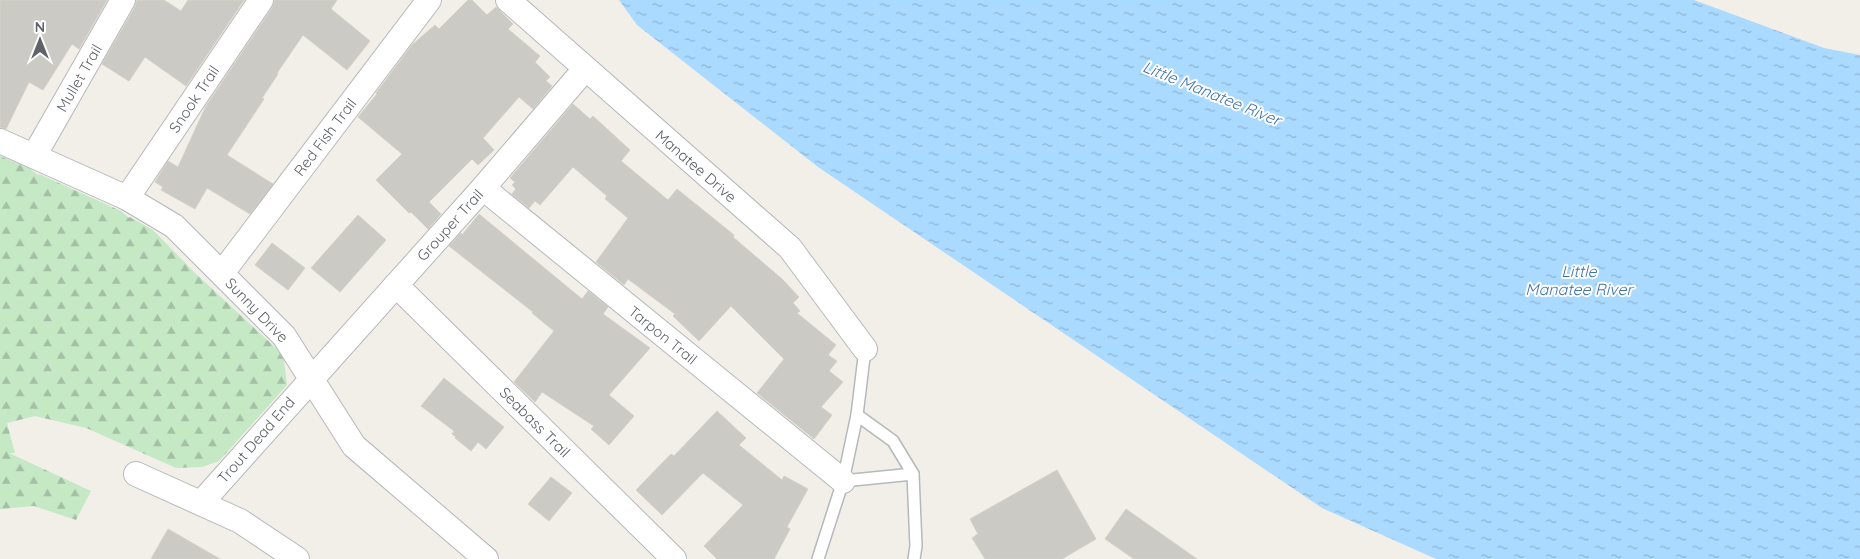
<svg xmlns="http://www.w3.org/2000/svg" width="1860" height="559" viewBox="0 0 1860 559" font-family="Quicksand,sans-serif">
  <defs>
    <pattern id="forest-firs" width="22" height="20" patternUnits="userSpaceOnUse" patternTransform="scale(1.25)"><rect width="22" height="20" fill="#c5e8c5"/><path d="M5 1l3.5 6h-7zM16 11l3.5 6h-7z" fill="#a3c0a4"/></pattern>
    <pattern id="water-ripples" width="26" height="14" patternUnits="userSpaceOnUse" patternTransform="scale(1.25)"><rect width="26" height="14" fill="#aadaff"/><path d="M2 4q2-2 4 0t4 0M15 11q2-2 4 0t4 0" fill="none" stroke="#8eb4d2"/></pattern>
  </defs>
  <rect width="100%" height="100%" fill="#f1efe8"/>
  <path fill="url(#forest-firs)" d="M 0,156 L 29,168 L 38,175 L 39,174 L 121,211 L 129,218 L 130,217 L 153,230 L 193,271 L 277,349 L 284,360 L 287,385 L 219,461 L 202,467 L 176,468 L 86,428 L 35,416 L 7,423 L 15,453 L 9,453 L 91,491 L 76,520 L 34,506 L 0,509 Z"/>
  <path fill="url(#water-ripples)" d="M 619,0 L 1694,0 L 1824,48 L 1860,55 L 1860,559 L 1436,559 L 1322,508 L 818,167 L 637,25 Z"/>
  <g fill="#cccac5" stroke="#d6d1c6">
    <path d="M 0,0 L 107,0 L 79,49 L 72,44 L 43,90 L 29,82 L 6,129 L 0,127 Z"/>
    <path d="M 137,0 L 164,0 L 181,11 L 188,0 L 244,0 L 186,86 L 145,57 L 129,81 L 102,64 L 135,7 Z"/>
    <path d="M 275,0 L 337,0 L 331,9 L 370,41 L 347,70 L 303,35 L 277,73 L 278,74 L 262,98 L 264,99 L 227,155 L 273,184 L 250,214 L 207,188 L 195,209 L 161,190 L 163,187 L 155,182 L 168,161 L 178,167 L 206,106 L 272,8 Z"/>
    <path d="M 468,0 L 472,0 L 487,15 L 496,7 L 513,24 L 508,29 L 540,56 L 535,62 L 550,77 L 546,81 L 552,86 L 533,109 L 519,97 L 483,138 L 494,150 L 478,165 L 472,159 L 429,202 L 441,214 L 428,229 L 411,212 L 409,213 L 376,180 L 402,154 L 358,117 L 377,94 L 376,93 L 412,45 L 435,25 L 439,29 Z"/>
    <path d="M 573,104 L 590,119 L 593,116 L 630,150 L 621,161 L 668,200 L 677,189 L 734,235 L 733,237 L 782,279 L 799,297 L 793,303 L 800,311 L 797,313 L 836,345 L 828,355 L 837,361 L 829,371 L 843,382 L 821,407 L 832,415 L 814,439 L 757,393 L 784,359 L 731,306 L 699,341 L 673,316 L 675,314 L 628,279 L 624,285 L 596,262 L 628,218 L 605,199 L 607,196 L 573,167 L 540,205 L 535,201 L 529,208 L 512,194 L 516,189 L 512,185 L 515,182 L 510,178 Z"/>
    <path d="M 479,214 L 582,299 L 588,291 L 608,307 L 603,314 L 650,348 L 609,395 L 634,416 L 609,445 L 591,429 L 594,426 L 542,392 L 535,402 L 514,382 L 554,331 L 532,313 L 533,312 L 449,246 L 461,233 L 462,235 Z"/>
    <path d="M 358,215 L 386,240 L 340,292 L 311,268 Z"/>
    <path d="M 272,243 L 305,268 L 288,290 L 255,265 Z"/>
    <path d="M 444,378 L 504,427 L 486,449 L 478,442 L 471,451 L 455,438 L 456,437 L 452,434 L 454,431 L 421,406 Z"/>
    <path d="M 717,411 L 746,438 L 739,445 L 782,480 L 784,476 L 808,489 L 787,527 L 790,529 L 774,559 L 717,559 L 704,546 L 743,505 L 703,473 L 662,515 L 636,490 L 671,454 L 674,456 Z"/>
    <path d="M 1057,470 L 1096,539 L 1062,559 L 985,559 L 972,538 L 978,534 L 970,519 Z"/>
    <path d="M 551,477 L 572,493 L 549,521 L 528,504 Z"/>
    <path d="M 1126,509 L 1197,559 L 1134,559 L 1105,539 Z"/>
    <path d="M 168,529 L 220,559 L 151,559 Z"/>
  </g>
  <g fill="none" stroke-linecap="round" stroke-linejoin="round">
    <g stroke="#b5b8bc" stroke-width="14">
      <g id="lane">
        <path d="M 865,349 L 857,415 L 843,481 L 913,474 L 916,546 L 914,559"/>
        <path d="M 857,415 L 893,441 L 913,474"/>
        <path d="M 818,559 L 843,481"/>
      </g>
    </g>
    <g stroke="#b5b8bc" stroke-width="26">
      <g id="street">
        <path d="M 508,0 L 790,248 L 865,349"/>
        <path d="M 0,141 L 127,198 L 174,226 L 284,336 L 354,446 L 486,559"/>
        <path d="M 34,156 L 123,0"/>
        <path d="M 483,188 L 843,481"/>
        <path d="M 127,198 L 261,0"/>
        <path d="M 222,273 L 429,0"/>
        <path d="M 396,285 L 674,559"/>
        <path d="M 136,474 L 240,521 L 297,559"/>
        <path d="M 201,503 L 483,188 L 585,69"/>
      </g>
    </g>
    <use href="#lane" stroke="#fff" stroke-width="11"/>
    <use href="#street" stroke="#fff" stroke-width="24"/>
  </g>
  <g text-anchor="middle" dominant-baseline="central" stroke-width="4" stroke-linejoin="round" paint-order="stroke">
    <g font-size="15" fill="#5f6368" stroke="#fff">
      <text transform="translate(79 78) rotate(-60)">Mullet Trail</text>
      <text transform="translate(194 99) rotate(-56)">Snook Trail</text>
      <text transform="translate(325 137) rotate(-53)">Red Fish Trail</text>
      <text transform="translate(696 166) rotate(41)">Manatee Drive</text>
      <text transform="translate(450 225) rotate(-48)">Grouper Trail</text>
      <text transform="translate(257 310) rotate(46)">Sunny Drive</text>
      <text transform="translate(663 335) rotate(39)">Tarpon Trail</text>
      <text transform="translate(535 422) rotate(45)">Seabass Trail</text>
      <text transform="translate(256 440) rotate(-49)">Trout Dead End</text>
    </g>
    <g font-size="16" font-style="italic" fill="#4174aa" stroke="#fff">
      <text transform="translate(1212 93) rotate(22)">Little Manatee River</text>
      <text x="1579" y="271">Little<tspan x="1579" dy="18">Manatee River</tspan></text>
    </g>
  </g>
  <g transform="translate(40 40)" stroke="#ffffff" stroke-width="4" paint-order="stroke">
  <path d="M0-4L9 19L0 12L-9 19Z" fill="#5f6368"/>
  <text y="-8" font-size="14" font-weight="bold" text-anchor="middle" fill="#5f6368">N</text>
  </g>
</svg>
